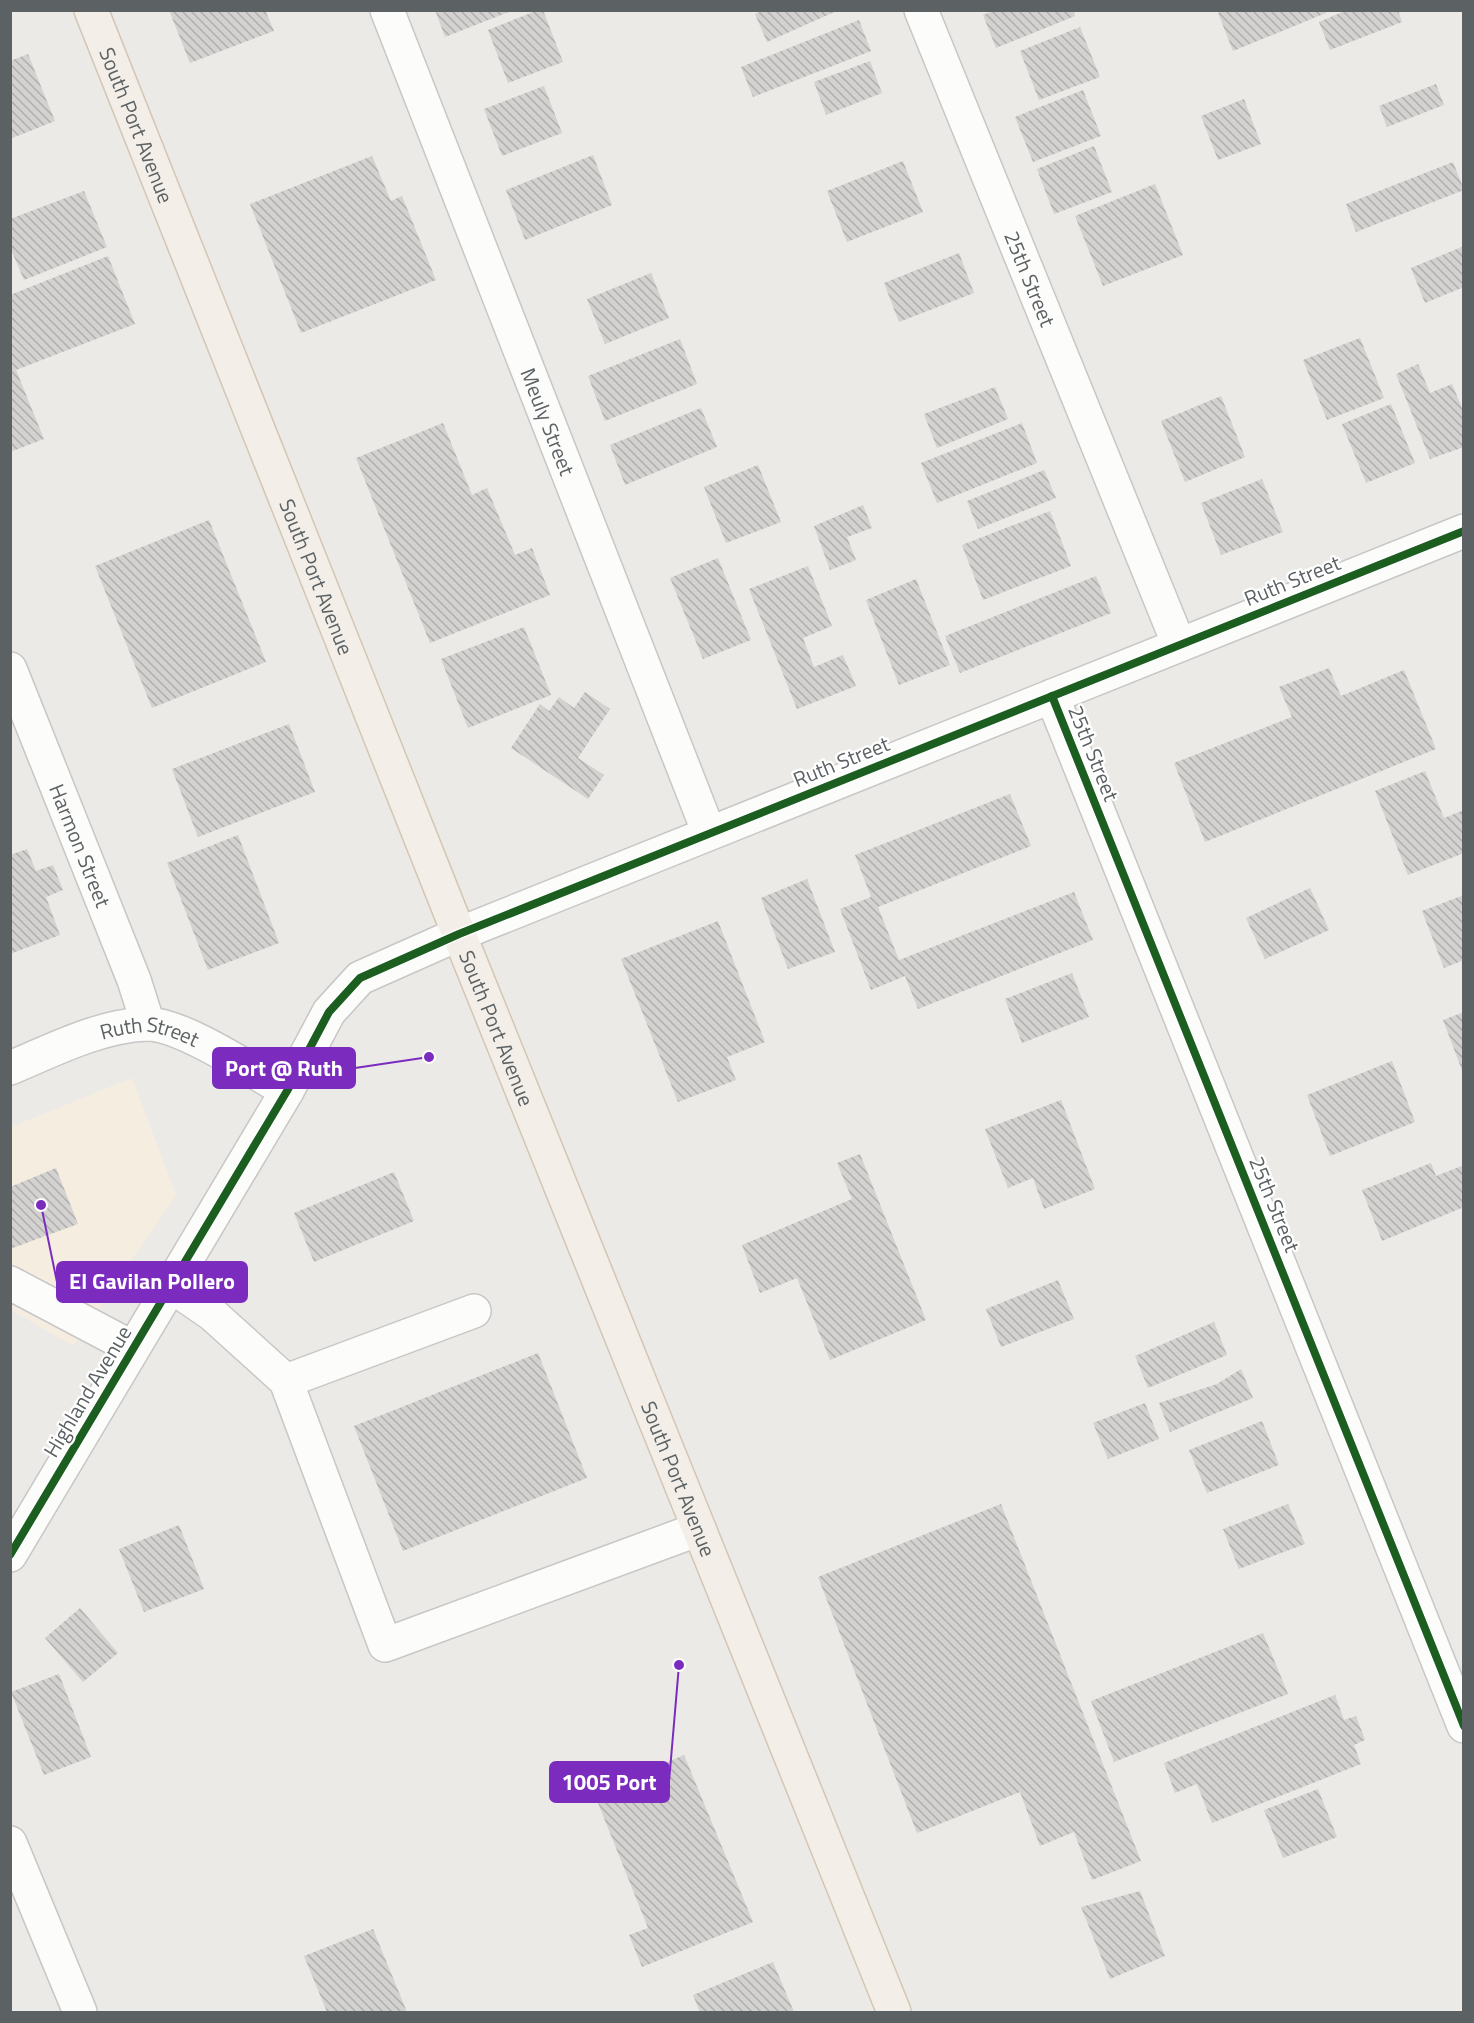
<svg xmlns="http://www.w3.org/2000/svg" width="1474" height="2023" viewBox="0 0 1474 2023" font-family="'Titillium Web',sans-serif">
  <defs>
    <pattern id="building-back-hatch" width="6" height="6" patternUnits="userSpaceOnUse" patternTransform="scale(1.5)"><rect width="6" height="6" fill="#d4d2d0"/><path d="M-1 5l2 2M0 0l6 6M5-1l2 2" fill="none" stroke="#afaeac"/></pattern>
  </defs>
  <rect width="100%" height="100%" fill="#eceae6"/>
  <path fill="#f5ede0" d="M 132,1078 L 176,1195 L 73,1346 L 11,1310 L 11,1127 Z"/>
  <g fill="url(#building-back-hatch)">
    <path d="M 169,10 L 265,10 L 274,31 L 190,63 Z"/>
    <path d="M 435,10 L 511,10 L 511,11 L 445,37 Z"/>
    <path d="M 538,10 L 543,10 L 563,62 L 508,83 L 488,30 Z"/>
    <path d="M 764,10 L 839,10 L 767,42 L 755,14 Z"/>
    <path d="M 995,10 L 1073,10 L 1075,16 L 996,48 L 983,15 Z"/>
    <path d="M 1225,10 L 1325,10 L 1326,13 L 1233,51 L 1218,13 Z"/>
    <path d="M 1347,10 L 1398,10 L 1402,22 L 1330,50 L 1319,22 Z"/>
    <path d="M 859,20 L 871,51 L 753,97 L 741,67 Z"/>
    <path d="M 1080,27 L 1100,77 L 1039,100 L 1020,51 Z"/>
    <path d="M 28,54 L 55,121 L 10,139 L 10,61 Z"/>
    <path d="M 870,61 L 882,93 L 826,115 L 814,82 Z"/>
    <path d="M 1436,84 L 1444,105 L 1387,127 L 1379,106 Z"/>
    <path d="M 544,86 L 562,133 L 502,156 L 484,109 Z"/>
    <path d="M 1083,90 L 1101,136 L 1033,162 L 1015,117 Z"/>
    <path d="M 1244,99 L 1261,144 L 1218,160 L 1201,116 Z"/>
    <path d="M 1094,146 L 1112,192 L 1054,214 L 1037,169 Z"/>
    <path d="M 593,155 L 612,205 L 525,240 L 506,190 Z"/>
    <path d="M 372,156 L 391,201 L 402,196 L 436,280 L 301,333 L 250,204 Z"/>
    <path d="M 903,161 L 923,212 L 847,242 L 827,191 Z"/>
    <path d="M 1453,162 L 1464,190 L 1356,232 L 1346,204 Z"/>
    <path d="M 1155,184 L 1183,255 L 1103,286 L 1075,216 Z"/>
    <path d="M 84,191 L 107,247 L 24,280 L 10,247 L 10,219 Z"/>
    <path d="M 1464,246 L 1464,287 L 1425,303 L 1411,268 Z"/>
    <path d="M 959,253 L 974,293 L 899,322 L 884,283 Z"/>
    <path d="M 108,256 L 135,324 L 16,370 L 44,439 L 10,452 L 10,295 Z"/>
    <path d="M 651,273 L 669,318 L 605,344 L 587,299 Z"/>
    <path d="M 1360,338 L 1384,398 L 1327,420 L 1303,360 Z"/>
    <path d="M 680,339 L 697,384 L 605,421 L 588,376 Z"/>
    <path d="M 1418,364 L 1430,393 L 1452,384 L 1464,413 L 1464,447 L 1430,459 L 1396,374 Z"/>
    <path d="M 995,387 L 1008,419 L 937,448 L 924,414 Z"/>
    <path d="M 1221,396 L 1245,457 L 1185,482 L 1161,421 Z"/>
    <path d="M 1391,404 L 1415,463 L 1366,483 L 1342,424 Z"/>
    <path d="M 701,408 L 717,447 L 625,485 L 610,445 Z"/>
    <path d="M 443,423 L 472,495 L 487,488 L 515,555 L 532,548 L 550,595 L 430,643 L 356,458 Z"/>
    <path d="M 1022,423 L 1037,463 L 937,503 L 921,463 Z"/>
    <path d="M 758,465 L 781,522 L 726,543 L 704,487 Z"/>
    <path d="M 1044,470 L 1056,498 L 978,529 L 967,501 Z"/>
    <path d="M 1262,479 L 1283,532 L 1221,555 L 1201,503 Z"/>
    <path d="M 863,505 L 872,528 L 847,537 L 856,560 L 830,570 L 814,526 Z"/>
    <path d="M 1050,511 L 1071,566 L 983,600 L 962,545 Z"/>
    <path d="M 209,520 L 266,662 L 152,708 L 95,566 Z"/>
    <path d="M 718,558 L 751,640 L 703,659 L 670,578 Z"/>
    <path d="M 808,566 L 832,626 L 803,638 L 814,667 L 843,655 L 856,686 L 797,709 L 749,589 Z"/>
    <path d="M 1096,576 L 1111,613 L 960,673 L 945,636 Z"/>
    <path d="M 916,579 L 950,665 L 899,685 L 866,600 Z"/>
    <path d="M 524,627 L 551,695 L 468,728 L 441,659 Z"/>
    <path d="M 1329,668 L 1341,696 L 1404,670 L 1436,749 L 1205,842 L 1174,763 L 1292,717 L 1279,687 Z"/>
    <path d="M 585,692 L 610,709 L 578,758 L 604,775 L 588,799 L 511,748 L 540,704 L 549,711 L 559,697 L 574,708 Z"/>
    <path d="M 289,724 L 315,792 L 198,837 L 172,769 Z"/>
    <path d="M 1425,771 L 1444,818 L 1464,810 L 1464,853 L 1408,875 L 1375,791 Z"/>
    <path d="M 1010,794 L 1031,846 L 878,907 L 899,960 L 1074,892 L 1093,940 L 918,1009 L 905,976 L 871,990 L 840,909 L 871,897 L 855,855 Z"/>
    <path d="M 238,835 L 279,943 L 208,970 L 167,863 Z"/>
    <path d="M 27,849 L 36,871 L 53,865 L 63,890 L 46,897 L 60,935 L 10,954 L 10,855 Z"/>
    <path d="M 807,879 L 835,952 L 788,969 L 761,898 Z"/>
    <path d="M 1310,888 L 1329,930 L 1265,959 L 1246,918 Z"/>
    <path d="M 1464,895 L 1464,960 L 1444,968 L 1422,911 Z"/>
    <path d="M 718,921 L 765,1042 L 727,1057 L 736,1080 L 678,1102 L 621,959 Z"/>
    <path d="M 1072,973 L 1089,1017 L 1022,1043 L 1005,999 Z"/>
    <path d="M 1464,1012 L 1464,1073 L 1463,1073 L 1443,1020 Z"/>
    <path d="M 1392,1061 L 1415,1122 L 1330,1156 L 1307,1095 Z"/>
    <path d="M 1061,1100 L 1095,1189 L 1044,1209 L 1033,1178 L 1008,1188 L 985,1129 Z"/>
    <path d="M 860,1154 L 926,1320 L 830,1360 L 797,1278 L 760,1293 L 742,1245 L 852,1199 L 837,1163 Z"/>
    <path d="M 1431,1163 L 1436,1176 L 1464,1165 L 1464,1207 L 1382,1241 L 1362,1190 Z"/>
    <path d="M 56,1168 L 78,1224 L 10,1249 L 10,1187 Z"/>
    <path d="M 394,1172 L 414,1221 L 314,1262 L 294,1213 Z"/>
    <path d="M 1058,1280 L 1074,1319 L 1001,1347 L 986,1309 Z"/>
    <path d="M 1214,1322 L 1227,1355 L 1148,1388 L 1135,1356 Z"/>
    <path d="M 538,1353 L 587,1478 L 403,1551 L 354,1426 Z"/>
    <path d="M 1241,1369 L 1253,1398 L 1170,1432 L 1159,1403 L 1217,1384 Z"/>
    <path d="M 1145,1403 L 1159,1439 L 1108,1459 L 1093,1423 Z"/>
    <path d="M 1262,1421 L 1279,1465 L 1207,1493 L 1189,1450 Z"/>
    <path d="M 1001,1504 L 1141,1861 L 1092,1880 L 1074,1832 L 1040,1846 L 1020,1792 L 917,1833 L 818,1577 Z"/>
    <path d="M 1288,1504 L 1305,1544 L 1239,1569 L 1223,1529 Z"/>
    <path d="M 179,1525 L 204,1589 L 144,1612 L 119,1549 Z"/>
    <path d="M 80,1608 L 118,1653 L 83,1682 L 45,1638 Z"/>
    <path d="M 1263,1633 L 1288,1694 L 1114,1762 L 1091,1701 Z"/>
    <path d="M 59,1674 L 91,1757 L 44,1775 L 11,1692 Z"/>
    <path d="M 1335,1695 L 1344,1720 L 1356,1716 L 1365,1740 L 1354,1745 L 1361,1764 L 1212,1823 L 1197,1784 L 1175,1793 L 1164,1763 Z"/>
    <path d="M 684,1755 L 753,1922 L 642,1967 L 629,1935 L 648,1928 L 594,1793 Z"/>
    <path d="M 1318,1789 L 1337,1837 L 1283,1858 L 1264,1810 Z"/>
    <path d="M 1140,1891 L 1165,1956 L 1110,1979 L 1081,1907 Z"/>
    <path d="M 373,1929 L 407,2012 L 327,2012 L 304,1956 Z"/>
    <path d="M 773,1962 L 794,2012 L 700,2012 L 693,1995 Z"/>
  </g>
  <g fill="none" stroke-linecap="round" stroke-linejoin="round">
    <g stroke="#c8c7c7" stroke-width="36">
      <g id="minor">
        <path id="s1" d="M 387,10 L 709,833"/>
        <path id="s2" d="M 921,10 L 1179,645"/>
        <path id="s3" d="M 10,669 L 134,980 L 148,1024"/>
        <path d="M 1052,696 L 1464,1726"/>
        <path id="s4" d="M 10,1068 C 53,1050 99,1026 146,1024 C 181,1023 255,1073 287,1091"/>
        <path d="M 10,1283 L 133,1348"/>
        <path d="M 171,1286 L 212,1314 L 286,1381 L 385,1645 L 699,1529"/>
        <path d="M 286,1381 L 474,1311"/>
        <path d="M 10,1555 L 287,1091 L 329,1012 L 360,978 L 459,934 L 1464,531"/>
        <path d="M 10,1843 L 80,2012"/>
      </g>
    </g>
    <g stroke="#d3c6b5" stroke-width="36">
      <g id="major">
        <path id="s5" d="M 91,10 L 459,934 L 894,2012"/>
      </g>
    </g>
    <use href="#minor" stroke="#fcfcfb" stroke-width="33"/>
    <use href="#major" stroke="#f3efe8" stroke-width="33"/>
    <g stroke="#fff" stroke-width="11">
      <g id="cycleway">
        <path d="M 1052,696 L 1464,1726"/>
        <path d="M 10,1555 L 287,1091 L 329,1012 L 360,978 L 459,934 L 1464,531"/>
      </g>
    </g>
    <use href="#cycleway" stroke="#1b5e20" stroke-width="8"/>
  </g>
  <g text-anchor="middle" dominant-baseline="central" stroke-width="4.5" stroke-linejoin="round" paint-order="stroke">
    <g font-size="21" fill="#5c6164" stroke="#fff">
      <text stroke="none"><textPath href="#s5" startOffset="124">South Port Avenue</textPath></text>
      <text stroke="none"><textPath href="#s2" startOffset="290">25th Street</textPath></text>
      <text stroke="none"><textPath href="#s1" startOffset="442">Meuly Street</textPath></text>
      <text stroke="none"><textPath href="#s5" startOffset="610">South Port Avenue</textPath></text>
      <text transform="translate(1292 580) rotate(-22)">Ruth Street</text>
      <text transform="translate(1094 753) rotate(68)">25th Street</text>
      <text transform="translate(841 761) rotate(-22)">Ruth Street</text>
      <text stroke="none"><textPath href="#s3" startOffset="190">Harmon Street</textPath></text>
      <text stroke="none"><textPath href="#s5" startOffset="1096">South Port Avenue</textPath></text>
      <text stroke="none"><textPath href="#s4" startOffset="148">Ruth Street</textPath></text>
      <text transform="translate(1275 1204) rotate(68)">25th Street</text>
      <text transform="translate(87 1391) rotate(-59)">Highland Avenue</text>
      <text stroke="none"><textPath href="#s5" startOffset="1582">South Port Avenue</textPath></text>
    </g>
  </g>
  <path fill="none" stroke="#7b2cbf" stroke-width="2" d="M429 1057L355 1068M41 1205L57 1282M679 1665L669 1782"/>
  <g fill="#7b2cbf" stroke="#fff" stroke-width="2">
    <circle cx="429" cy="1057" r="6"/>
    <circle cx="41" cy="1205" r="6"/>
    <circle cx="679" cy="1665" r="6"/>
  </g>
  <g fill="#7b2cbf" stroke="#7b2cbf" stroke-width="2">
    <rect x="213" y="1048" width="142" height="40" rx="6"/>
    <rect x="57" y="1262" width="190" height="40" rx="6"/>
    <rect x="550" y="1762" width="119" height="40" rx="6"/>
  </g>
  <g font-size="22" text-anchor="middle" font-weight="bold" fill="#fff">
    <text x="284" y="1076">Port @ Ruth</text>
    <text x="152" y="1289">El Gavilan Pollero</text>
    <text x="609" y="1790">1005 Port</text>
  </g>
  <rect width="1474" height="2023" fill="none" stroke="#5c6164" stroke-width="24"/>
</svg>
